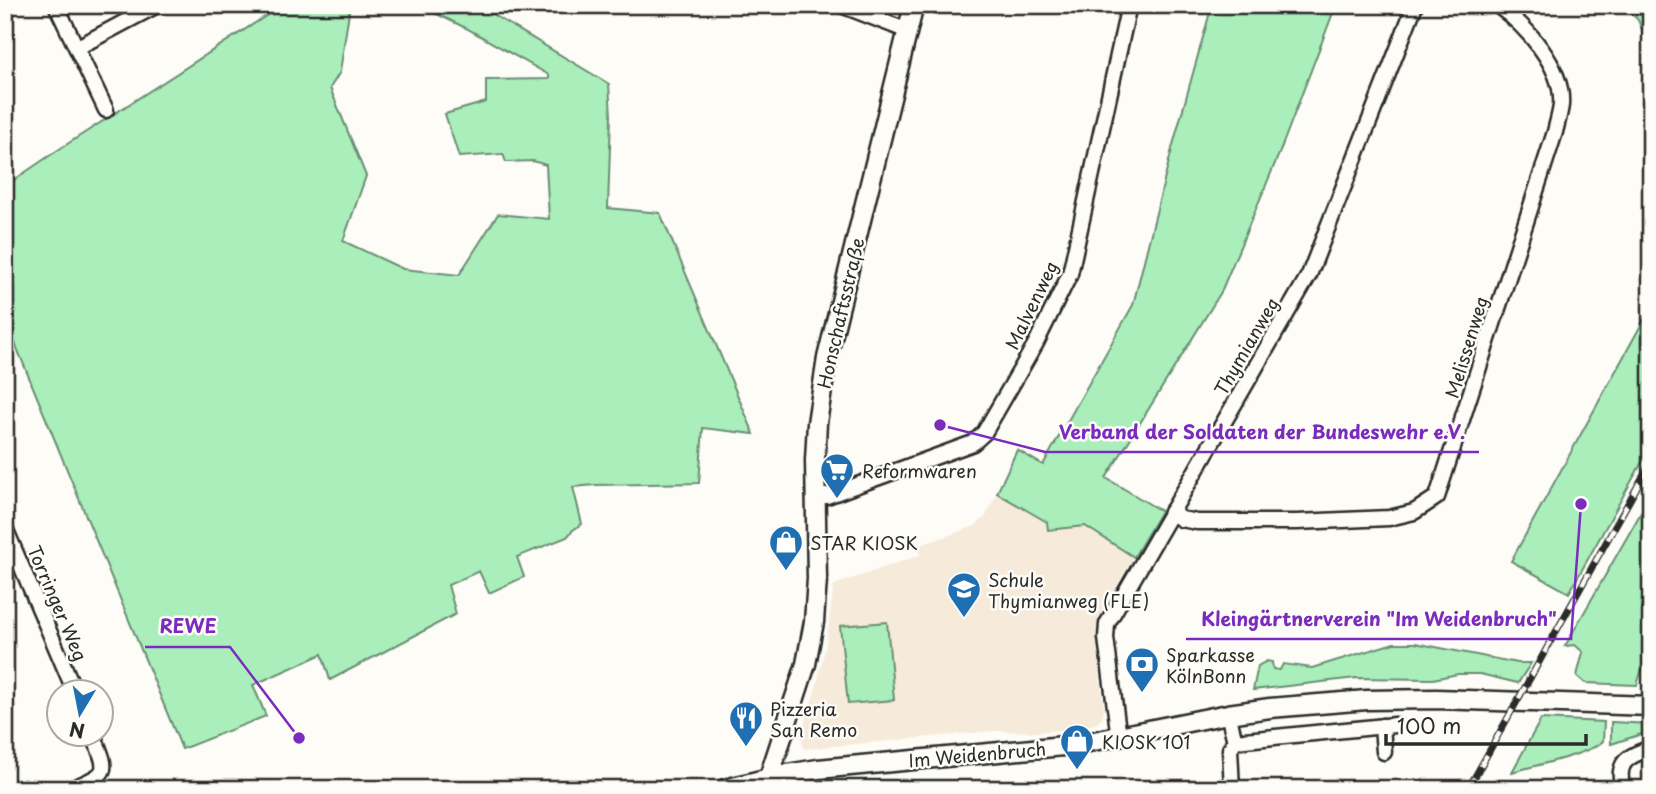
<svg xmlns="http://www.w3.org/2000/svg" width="1656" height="794" viewBox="0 0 1656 794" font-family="'Playpen Sans',sans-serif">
  <rect width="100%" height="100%" fill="#fdfcf7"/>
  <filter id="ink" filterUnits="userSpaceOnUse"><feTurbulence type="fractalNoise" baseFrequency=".0143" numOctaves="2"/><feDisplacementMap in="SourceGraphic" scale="14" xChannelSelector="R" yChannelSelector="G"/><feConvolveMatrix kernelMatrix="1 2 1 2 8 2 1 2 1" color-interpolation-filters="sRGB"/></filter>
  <g filter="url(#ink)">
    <path fill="#f6ebda" d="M 997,493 L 1047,522 L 1048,529 L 1085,526 L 1134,557 L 1103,610 L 1098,623 L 1098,656 L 1104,709 L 1102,719 L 1095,724 L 1076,729 L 1035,732 L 994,731 L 804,749 L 801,734 L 817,684 L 826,644 L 834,585 L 920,555 L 918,546 L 975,526 L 986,516 Z"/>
    <g fill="#aaefbb" stroke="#6a8d73" stroke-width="2">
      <path d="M 283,5 L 350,5 L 340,72 L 330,88 L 366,176 L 343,241 L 403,269 L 459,275 L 498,214 L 549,219 L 546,165 L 533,161 L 506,162 L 503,154 L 459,157 L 445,114 L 486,102 L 486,80 L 549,79 L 549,75 L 466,28 L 418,5 L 477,5 L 609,84 L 611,116 L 608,208 L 660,213 L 754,434 L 703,428 L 699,483 L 596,485 L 573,487 L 582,524 L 573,530 L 567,537 L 517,557 L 524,577 L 489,593 L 479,571 L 448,585 L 456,614 L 330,680 L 322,654 L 253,685 L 266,716 L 182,749 L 5,319 L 5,186 L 58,150 Z"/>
      <path d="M 1212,5 L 1336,5 L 1279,154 L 1221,292 L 1106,478 L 1161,511 L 1134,557 L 1085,526 L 1048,530 L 1047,522 L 997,493 L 1017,450 L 1043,465 L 1133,305 L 1173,145 Z"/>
      <path d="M 1623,5 L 1651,5 L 1651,50 L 1638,20 Z"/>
      <path d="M 1651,307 L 1651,446 L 1569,593 L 1511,561 Z"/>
      <path d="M 1651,495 L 1651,640 L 1637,685 L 1585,683 L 1577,676 L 1583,652 L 1575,645 L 1565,646 Z"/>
      <path d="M 887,622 L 894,700 L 848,704 L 840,626 Z"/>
      <path d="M 1394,643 L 1415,643 L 1517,663 L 1531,663 L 1518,683 L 1480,674 L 1458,674 L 1433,679 L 1356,678 L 1253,690 L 1258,666 L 1267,661 L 1272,662 L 1273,669 L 1280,670 L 1283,664 L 1312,668 Z"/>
      <path d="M 1541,719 L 1604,722 L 1603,741 C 1590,754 1533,766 1512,772 Z"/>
      <path d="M 1611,722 L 1651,724 L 1651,731 L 1611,744 Z"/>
    </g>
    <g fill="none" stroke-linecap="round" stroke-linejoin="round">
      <g stroke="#2b2b2b" stroke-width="19">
        <g id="minor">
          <path d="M 56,5 L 106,110"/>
          <path d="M 841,5 L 908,31"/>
          <path d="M 78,47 L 157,5"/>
          <path d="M 814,496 L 827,496 L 973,443 L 984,433 L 1036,343 L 1070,274 L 1129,5"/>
          <path d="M 1171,512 L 1181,519 L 1197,522 L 1297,522 L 1389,518 L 1414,512 L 1437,497 L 1555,132 C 1557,123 1560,114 1561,105 C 1564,67 1525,25 1497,5"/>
          <path d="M 5,528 L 75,692"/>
          <path d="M 1228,714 L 1235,741"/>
          <path d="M 1382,726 L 1384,752"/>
          <path d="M 1119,738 L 1106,638 L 1107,624 L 1309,275 L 1415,5"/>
          <path d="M 1235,741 L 1395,725"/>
          <path d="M 71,789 C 110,772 109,774 93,734"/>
          <path d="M 1232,789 L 1230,749 L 1235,741"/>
          <path d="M 1623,789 C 1615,762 1628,756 1651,748"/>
        </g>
      </g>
      <g stroke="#2b2b2b" stroke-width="23">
        <g id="tertiary">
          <path d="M 769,777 L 806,664 L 814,622 L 817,579 L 815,460 L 817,423 L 827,358 L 914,5"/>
          <path d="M 725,789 L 781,775 L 818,769 L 1074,745 L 1228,714 L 1270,708 L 1367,700 L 1436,699 L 1651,706"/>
        </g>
      </g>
      <use href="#minor" stroke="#fdfcf7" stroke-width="14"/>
      <use href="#tertiary" stroke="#fdfcf7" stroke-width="18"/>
      <g stroke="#2b2b2b" stroke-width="7">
        <path id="rail" d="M 1468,789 L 1651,462"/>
      </g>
      <use href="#rail" stroke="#fdfcf7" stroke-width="4.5" stroke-dasharray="13" stroke-linecap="butt"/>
    </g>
  </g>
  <defs>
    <g id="supermarket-pin" transform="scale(1.75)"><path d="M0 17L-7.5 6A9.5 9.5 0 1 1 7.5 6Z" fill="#1f6fb2" stroke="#fdfcf7"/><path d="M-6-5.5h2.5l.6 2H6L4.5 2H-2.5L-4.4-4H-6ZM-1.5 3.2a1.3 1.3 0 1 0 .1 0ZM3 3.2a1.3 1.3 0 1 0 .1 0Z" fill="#fff"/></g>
    <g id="shop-pin" transform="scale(1.75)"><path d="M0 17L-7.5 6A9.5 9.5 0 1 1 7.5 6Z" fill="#1f6fb2" stroke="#fdfcf7"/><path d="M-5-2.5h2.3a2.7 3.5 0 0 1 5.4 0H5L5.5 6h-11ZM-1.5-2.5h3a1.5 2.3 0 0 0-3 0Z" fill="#fff"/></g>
    <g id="school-pin" transform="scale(1.75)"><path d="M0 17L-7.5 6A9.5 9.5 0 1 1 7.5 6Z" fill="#1f6fb2" stroke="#fdfcf7"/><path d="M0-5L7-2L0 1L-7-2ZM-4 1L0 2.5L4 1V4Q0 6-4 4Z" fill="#fff"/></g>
    <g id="bank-pin" transform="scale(1.75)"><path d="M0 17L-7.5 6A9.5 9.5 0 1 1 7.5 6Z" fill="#1f6fb2" stroke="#fdfcf7"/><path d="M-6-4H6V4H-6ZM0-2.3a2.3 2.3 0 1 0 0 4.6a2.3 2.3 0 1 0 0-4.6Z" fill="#fff"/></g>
    <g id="restaurant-pin" transform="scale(1.75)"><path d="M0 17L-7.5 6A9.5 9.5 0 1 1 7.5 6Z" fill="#1f6fb2" stroke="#fdfcf7"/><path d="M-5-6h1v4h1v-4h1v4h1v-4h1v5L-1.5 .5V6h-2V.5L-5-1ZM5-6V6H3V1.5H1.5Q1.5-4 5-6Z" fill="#fff"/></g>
  </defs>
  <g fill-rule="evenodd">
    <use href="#supermarket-pin" x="837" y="470"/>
    <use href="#shop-pin" x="786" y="542"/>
    <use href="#school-pin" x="964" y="589"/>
    <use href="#bank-pin" x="1142" y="664"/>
    <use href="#restaurant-pin" x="746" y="718"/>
    <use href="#shop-pin" x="1077" y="741"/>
  </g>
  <g text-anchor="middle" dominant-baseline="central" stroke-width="5" stroke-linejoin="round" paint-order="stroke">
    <g font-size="18" fill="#2b2b2b" stroke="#fdfcf7">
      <text transform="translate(1031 305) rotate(-64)">Malvenweg</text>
      <text transform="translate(840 313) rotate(-77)">Honschaftsstraße</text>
      <text transform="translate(1246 346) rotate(-60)">Thymianweg</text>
      <text transform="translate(1466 347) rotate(-73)">Melissenweg</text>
      <text transform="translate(58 603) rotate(67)">Torringer Weg</text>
      <text transform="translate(977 754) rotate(-5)">Im Weidenbruch</text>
    </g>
    <g font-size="18" fill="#2b2b2b" stroke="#fdfcf7" text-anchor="start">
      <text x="862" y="470">Reformwaren</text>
      <text x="810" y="542">STAR KIOSK</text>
      <text x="988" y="579">Schule<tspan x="988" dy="21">Thymianweg (FLE)</tspan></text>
      <text x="1166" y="654">Sparkasse<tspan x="1166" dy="21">KölnBonn</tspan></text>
      <text x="770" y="708">Pizzeria<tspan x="770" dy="21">San Remo</tspan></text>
      <text x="1102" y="741">KIOSK 101</text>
    </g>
  </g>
  <path fill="none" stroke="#7b2cbf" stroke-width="2.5" d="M940 425L1045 452H1479M1581 504L1571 639H1186M299 738L230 647H145"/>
  <g fill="#7b2cbf" stroke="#fdfcf7" stroke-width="2.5">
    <circle cx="940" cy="425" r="7"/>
    <circle cx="1581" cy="504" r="7"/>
    <circle cx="299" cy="738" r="7"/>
  </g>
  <g font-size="19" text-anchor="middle" font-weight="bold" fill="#7b2cbf" stroke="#fdfcf7" stroke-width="5" stroke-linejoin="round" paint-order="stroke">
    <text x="1262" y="439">Verband der Soldaten der Bundeswehr e.V.</text>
    <text x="1379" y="626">Kleingärtnerverein "Im Weidenbruch"</text>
    <text x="188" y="633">REWE</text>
  </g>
  <rect width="1656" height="794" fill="none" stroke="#fdfcf7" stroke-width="28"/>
  <rect x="14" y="14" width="1628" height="766" fill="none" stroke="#2b2b2b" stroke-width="2.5" filter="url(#ink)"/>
  <g transform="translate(80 713) rotate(190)"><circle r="33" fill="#fdfcf7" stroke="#a9a8a5" stroke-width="2"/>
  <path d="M0-5L12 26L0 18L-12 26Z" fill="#1f6fb2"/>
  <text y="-10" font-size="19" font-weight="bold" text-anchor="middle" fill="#2b2b2b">N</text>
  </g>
  <path d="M1386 734v10h200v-10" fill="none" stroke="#2b2b2b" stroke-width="3.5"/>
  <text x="1397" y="734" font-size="21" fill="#2b2b2b" stroke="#fdfcf7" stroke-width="5" paint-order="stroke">100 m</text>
</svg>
